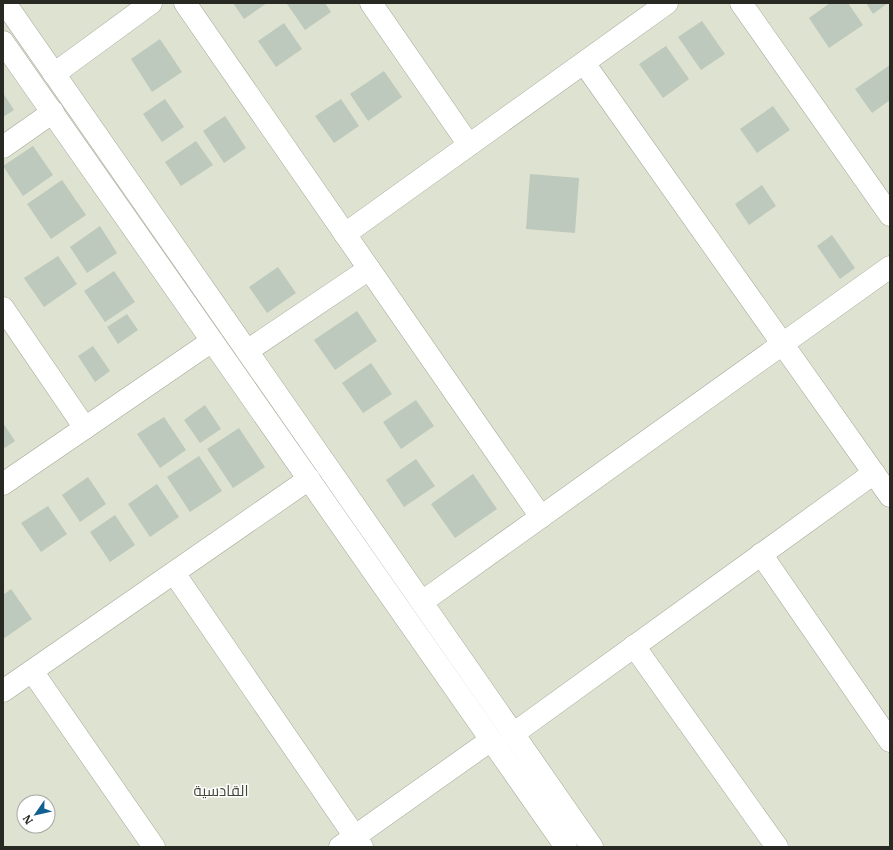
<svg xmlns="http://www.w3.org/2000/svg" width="893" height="850" viewBox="0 0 893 850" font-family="'IBM Plex Serif',Cairo,serif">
  <rect width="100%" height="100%" fill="#dee2d1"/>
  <g fill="#bdc9bc">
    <path d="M 233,3 L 267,3 L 244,19 Z"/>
    <path d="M 288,3 L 325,3 L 331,12 L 305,30 L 287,4 Z"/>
    <path d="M 830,3 L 848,3 L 863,25 L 829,48 L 809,18 Z"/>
    <path d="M 866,3 L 888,3 L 873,14 Z"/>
    <path d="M 702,21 L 725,54 L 701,70 L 678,37 Z"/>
    <path d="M 284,23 L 302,49 L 276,67 L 258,41 Z"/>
    <path d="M 160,39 L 182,72 L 152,92 L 131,59 Z"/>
    <path d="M 666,46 L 689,79 L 663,98 L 639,64 Z"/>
    <path d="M 890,65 L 890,100 L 872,113 L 855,89 Z"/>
    <path d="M 384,71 L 402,97 L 368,121 L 350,94 Z"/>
    <path d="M 3,93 L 14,110 L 3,117 Z"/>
    <path d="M 165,99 L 184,127 L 162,142 L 143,114 Z"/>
    <path d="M 341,99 L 359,126 L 334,143 L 315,116 Z"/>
    <path d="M 773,106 L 790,130 L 757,153 L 740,129 Z"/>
    <path d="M 225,116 L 246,148 L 224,163 L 203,131 Z"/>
    <path d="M 196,141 L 213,165 L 181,186 L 165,162 Z"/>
    <path d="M 33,146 L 53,175 L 23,196 L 3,166 Z"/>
    <path d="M 530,174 L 579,178 L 575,233 L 526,229 Z"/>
    <path d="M 62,180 L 86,215 L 51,239 L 27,204 Z"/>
    <path d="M 762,185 L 776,206 L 749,225 L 735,204 Z"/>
    <path d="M 100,226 L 117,253 L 87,273 L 70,247 Z"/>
    <path d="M 832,235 L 855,268 L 840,279 L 817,246 Z"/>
    <path d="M 58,256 L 77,284 L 44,307 L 24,278 Z"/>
    <path d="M 278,267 L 296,293 L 267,313 L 249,287 Z"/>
    <path d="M 114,271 L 135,302 L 105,322 L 84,291 Z"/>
    <path d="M 357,311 L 377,341 L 335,370 L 314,340 Z"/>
    <path d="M 127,314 L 138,330 L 118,344 L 107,327 Z"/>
    <path d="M 93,346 L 110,371 L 95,382 L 78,356 Z"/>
    <path d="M 371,363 L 392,394 L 363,413 L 342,383 Z"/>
    <path d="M 416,400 L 434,426 L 401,449 L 383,422 Z"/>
    <path d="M 205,405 L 221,429 L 200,443 L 184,420 Z"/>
    <path d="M 164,417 L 186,450 L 160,468 L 137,434 Z"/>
    <path d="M 3,423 L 15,441 L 3,449 Z"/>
    <path d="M 239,428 L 265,467 L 233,488 L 207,449 Z"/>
    <path d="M 199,456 L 222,491 L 190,512 L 167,477 Z"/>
    <path d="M 416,459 L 435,486 L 404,507 L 386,480 Z"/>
    <path d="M 473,474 L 497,509 L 455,538 L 431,504 Z"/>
    <path d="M 88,477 L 106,504 L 80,522 L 62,495 Z"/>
    <path d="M 157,484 L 179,517 L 150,537 L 128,504 Z"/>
    <path d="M 48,506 L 67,534 L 41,552 L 21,523 Z"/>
    <path d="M 115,515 L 135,545 L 110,562 L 90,532 Z"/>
    <path d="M 11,589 L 32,619 L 3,639 L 3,595 Z"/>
  </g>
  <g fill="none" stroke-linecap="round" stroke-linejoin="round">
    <g stroke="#a5a898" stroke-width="23">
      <g id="minor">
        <path d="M 5,3 L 592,847"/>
        <path d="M 185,3 L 541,517"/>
        <path d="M 371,3 L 469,145"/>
        <path d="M 741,3 L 890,215"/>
        <path d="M 3,42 L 566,847"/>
        <path d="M 584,63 L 890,496"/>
        <path d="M 54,74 L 151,3"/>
        <path d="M 3,147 L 53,112"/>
        <path d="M 345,234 L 667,3"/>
        <path d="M 3,308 L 85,428"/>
        <path d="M 247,351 L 369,269"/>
        <path d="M 3,484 L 212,341"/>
        <path d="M 761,554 L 890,741"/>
        <path d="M 174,573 L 362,847"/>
        <path d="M 422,602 L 890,267"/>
        <path d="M 634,646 L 777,847"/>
        <path d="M 32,671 L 154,847"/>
        <path d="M 3,691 L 309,479"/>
        <path d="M 513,734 L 874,473"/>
        <path d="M 340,847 L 491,740"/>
      </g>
    </g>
    <use href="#minor" stroke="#fff" stroke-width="22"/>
  </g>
  <g text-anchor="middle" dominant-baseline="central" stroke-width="3" stroke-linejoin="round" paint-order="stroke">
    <g font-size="15" fill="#424537" stroke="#fff">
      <text x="221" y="790">القادسية</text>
    </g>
  </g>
  <rect width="893" height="850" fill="none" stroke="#282923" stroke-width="8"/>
  <g transform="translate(36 814) rotate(236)"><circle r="19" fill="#ffffff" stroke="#a9a9a7"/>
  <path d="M0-3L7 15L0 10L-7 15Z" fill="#106092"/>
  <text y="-6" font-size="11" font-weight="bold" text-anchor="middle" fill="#282923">N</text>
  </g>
</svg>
